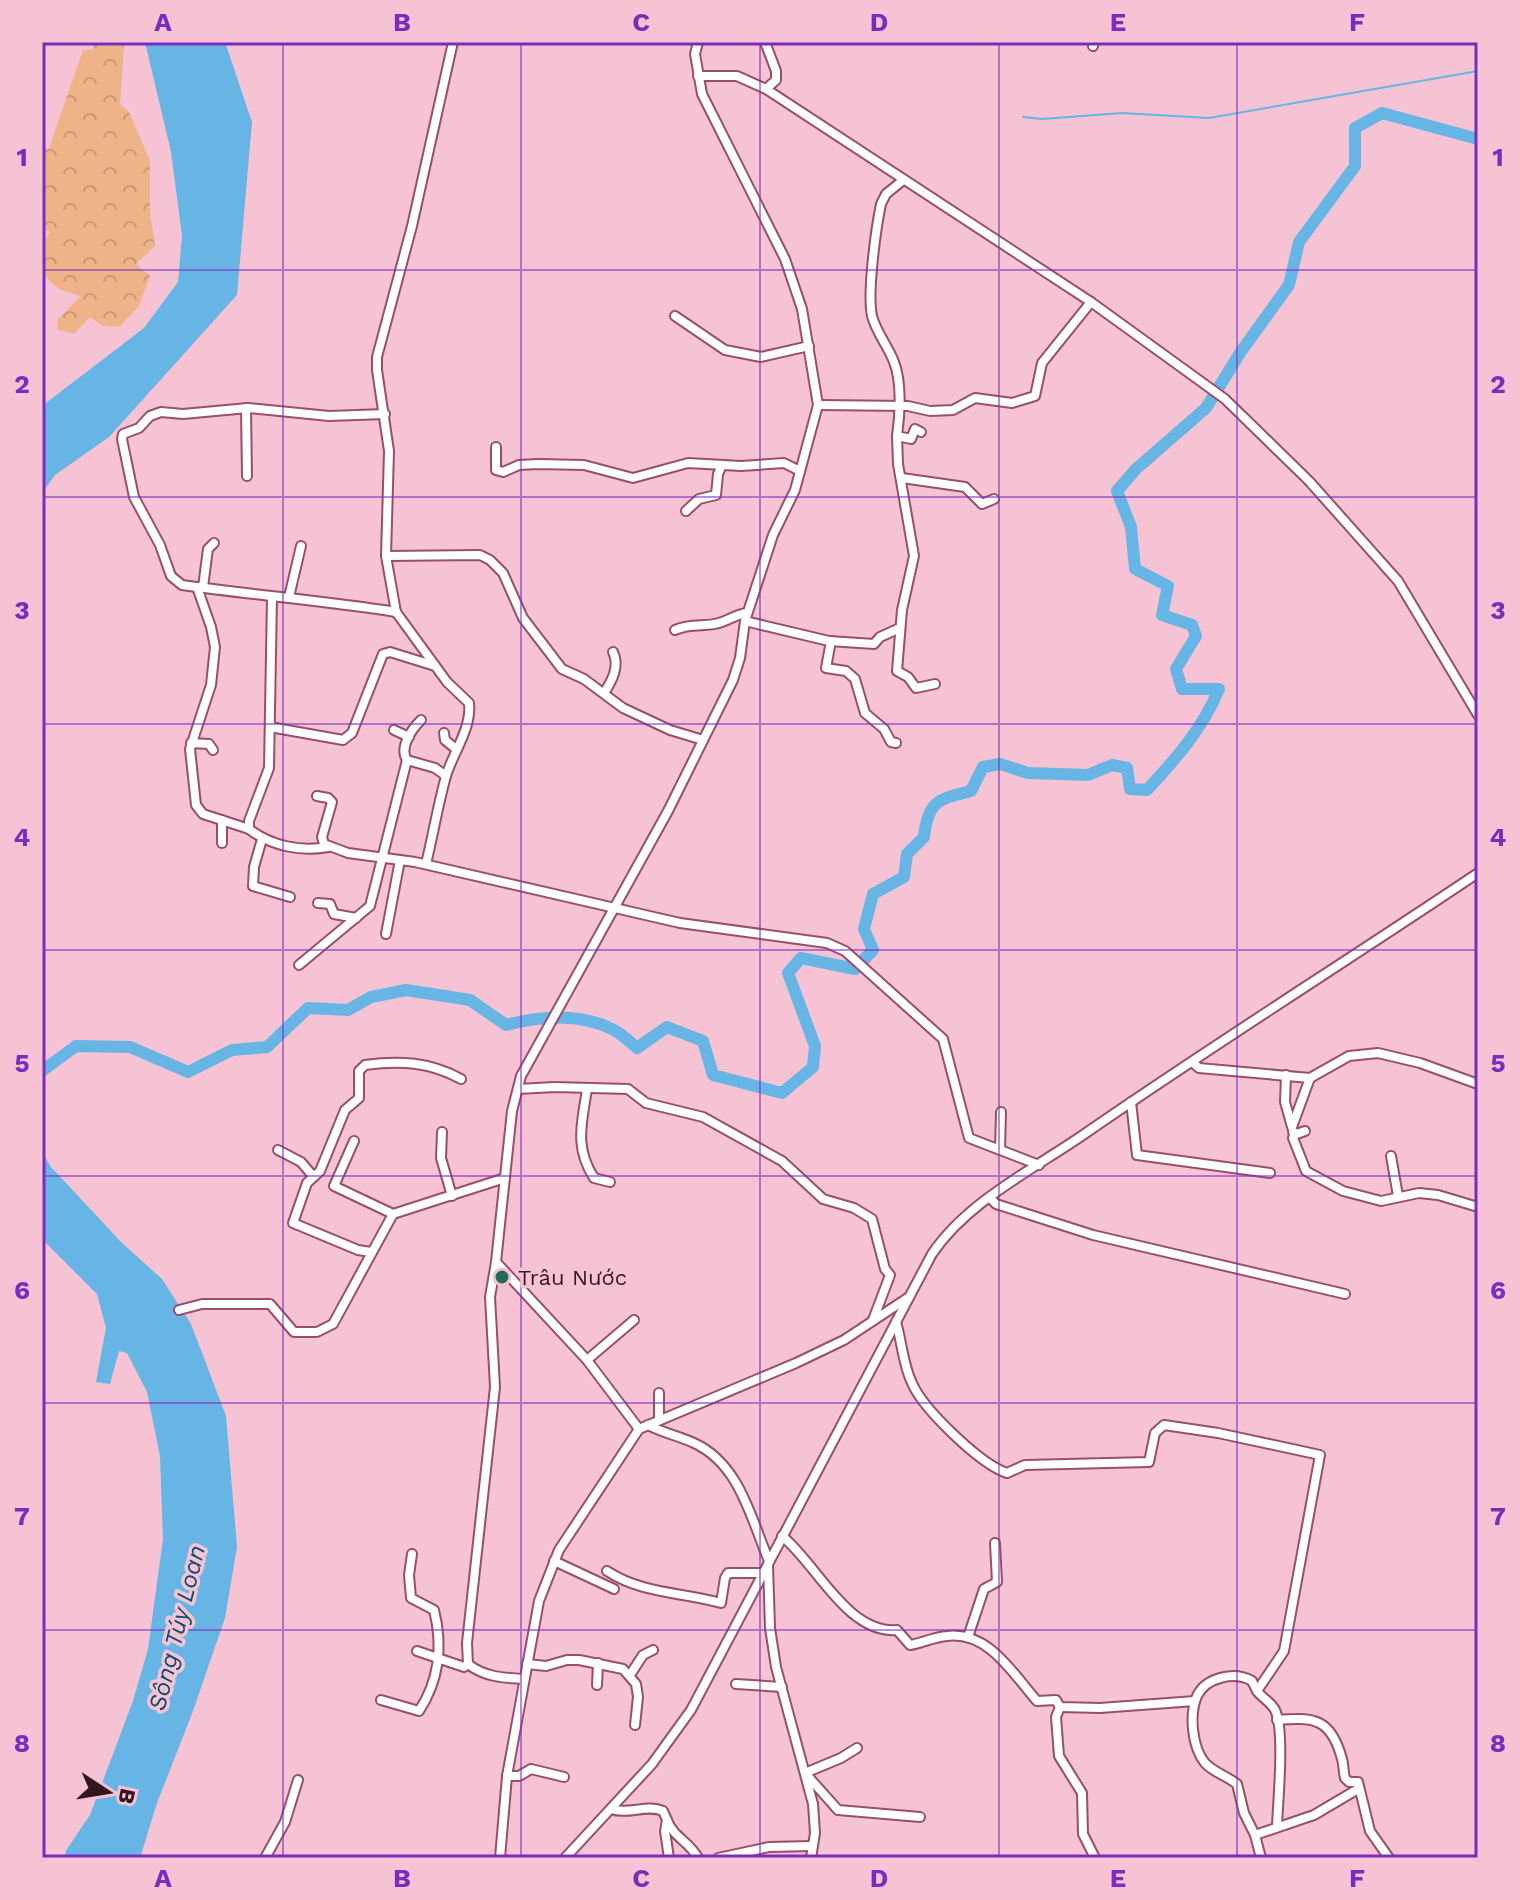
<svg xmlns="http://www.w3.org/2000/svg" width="1520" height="1900" viewBox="0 0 1520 1900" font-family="'Work Sans',sans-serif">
  <defs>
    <pattern id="forest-crowns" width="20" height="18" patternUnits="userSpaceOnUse" patternTransform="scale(2)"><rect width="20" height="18" fill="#efb388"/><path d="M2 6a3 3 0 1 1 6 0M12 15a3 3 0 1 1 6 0" fill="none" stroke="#ce9975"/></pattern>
  </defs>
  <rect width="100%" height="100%" fill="#f5c3d4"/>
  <path fill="url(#forest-crowns)" d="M 93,42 L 127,42 L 124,46 L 120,104 L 129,112 L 150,161 L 150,213 L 155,246 L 136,264 L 150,276 L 139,306 L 119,327 L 103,326 L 90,317 L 74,334 L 58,330 L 57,320 L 80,297 C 72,291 63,293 55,286 C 37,272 38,249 50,232 L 42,229 L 42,151 L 49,148 L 83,50 L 93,50 Z"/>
  <g fill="#66b5e5">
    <path d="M 145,42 L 225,42 L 252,122 L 237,295 L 109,437 L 55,475 L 42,493 L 42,406 L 144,328 L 178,282 L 182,236 L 171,152 Z"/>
    <path d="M 42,1152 L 51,1167 L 122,1243 L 162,1279 L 191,1324 L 226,1416 L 237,1547 L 225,1618 L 193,1711 L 157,1803 L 140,1858 L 64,1858 L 67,1849 L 90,1815 L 133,1701 L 148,1649 L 163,1539 L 160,1456 L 147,1392 L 127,1353 L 119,1351 L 110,1384 L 96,1382 L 106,1328 L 97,1294 L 42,1239 Z"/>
  </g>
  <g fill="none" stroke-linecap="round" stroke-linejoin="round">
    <path stroke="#66b5e5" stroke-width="2" d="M 1023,117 L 1042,119 L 1122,113 L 1209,118 L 1478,71"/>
    <path stroke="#66b5e5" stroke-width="12" d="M 42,1071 L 76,1046 L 130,1047 L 188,1072 L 232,1050 L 267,1047 L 308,1008 L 348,1010 L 371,997 L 406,990 L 470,1000 L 506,1025 C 540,1016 580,1013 612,1029 C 621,1033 630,1042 637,1048 L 667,1027 L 703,1041 L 713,1075 L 782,1093 L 813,1067 L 815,1046 L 788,973 L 801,958 L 855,969 L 873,950 L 864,929 L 873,894 L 904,877 L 907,854 L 924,837 C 928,800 939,799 971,791 L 983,767 L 1000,764 L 1028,773 L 1088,775 L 1112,765 L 1127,768 L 1130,789 L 1147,790 C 1175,760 1203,728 1219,689 L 1182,689 L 1176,669 L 1196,636 L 1192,625 L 1162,615 L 1168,586 L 1135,569 L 1131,527 L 1117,491 L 1136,469 L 1206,408 L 1240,353 L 1289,285 L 1299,242 L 1355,166 L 1355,128 L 1382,113 L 1478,139"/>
    <g stroke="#984f6b" stroke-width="12">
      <g id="minor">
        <path d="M 765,42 L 776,71 L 776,80 L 766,89"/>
        <path d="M 1093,46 L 1094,42"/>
        <path d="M 698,76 L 737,76 L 766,89 L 1091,302 L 1225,399 L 1309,481 L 1398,581 L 1478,715"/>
        <path d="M 675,316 L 725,350 L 761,357 L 809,346"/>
        <path d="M 818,405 L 908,406 L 930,411 L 953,410 L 975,398 L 1012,403 L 1035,396 L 1042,363 L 1091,302"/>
        <path d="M 246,408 L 247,476"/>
        <path d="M 385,414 L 329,416 L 248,408 L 183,414 L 161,412 L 150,416 L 139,428 L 123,434 L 122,439 L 134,497 L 160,545 L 171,576 L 182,585 C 254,595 325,601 396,612"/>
        <path d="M 921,432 L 915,429 L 911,439 L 897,436 L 898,464 L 914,556 L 902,610 L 897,671 L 908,677 L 916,688 L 935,684"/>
        <path d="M 897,436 C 900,415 902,382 894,362 C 888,346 876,332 872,316 C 867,293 876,228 881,204 L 886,194 L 902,181"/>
        <path d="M 496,447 L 496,470 L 503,472 L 519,465 L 538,464 L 584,465 L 633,478 L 688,463 L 741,466 L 784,463 L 800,471"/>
        <path d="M 902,478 L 965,487 L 982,504 L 994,499"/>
        <path d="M 686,511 L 699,499 L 716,495 L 718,474 L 722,465"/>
        <path d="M 386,556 L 480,555 L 490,560 L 503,573 L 523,618 L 562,669 L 584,679 L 623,708 L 670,730 L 703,740"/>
        <path d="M 197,587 L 211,627 L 215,647 L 211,685 L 190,749 L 196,805 L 203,814 L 249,829"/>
        <path d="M 203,587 L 208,549 L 214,543"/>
        <path d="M 272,597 L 269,768 L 249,821 L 249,829 C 271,846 301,852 328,847"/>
        <path d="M 289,597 L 301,546"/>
        <path d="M 745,621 L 829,641 L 874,644 L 880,637 L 900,628"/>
        <path d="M 675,630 C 692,622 707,628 722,622 C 731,619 737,614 747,613"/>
        <path d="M 831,641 L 826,668 L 846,671 L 855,679 L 865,713 L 884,729 L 891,742 L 896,743"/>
        <path d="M 604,693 C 612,681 620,666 613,652"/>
        <path d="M 421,720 C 411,730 399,748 407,760 L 435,768 L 446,776"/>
        <path d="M 270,727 L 343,740 L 352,733 L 383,654 L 390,652 L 435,666"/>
        <path d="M 394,730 L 409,737"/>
        <path d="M 444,733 L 445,740 L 456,749"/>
        <path d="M 191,743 L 209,744 L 213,750"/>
        <path d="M 317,796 L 328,798 L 332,802 L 322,837 L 324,844 L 348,853 L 415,862 L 680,923 L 827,943 L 845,951 L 943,1039 L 969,1138 L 1039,1165"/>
        <path d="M 222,820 L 222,843"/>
        <path d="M 262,839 L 254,867 L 253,886 L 290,897"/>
        <path d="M 426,864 C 433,835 438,805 446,776 C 453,753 472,728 469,703 L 447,682 L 396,612 L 386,556 L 389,451 L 377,370 L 377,357 L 412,226 L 453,42"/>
        <path d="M 318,903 L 330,904 L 334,914 L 356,918"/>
        <path d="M 386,934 L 400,860"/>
        <path d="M 299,965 L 370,906 L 407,760"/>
        <path d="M 1192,1062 L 1199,1068 L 1310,1078 L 1349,1056 L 1378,1053 L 1420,1063 L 1478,1084"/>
        <path d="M 1286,1075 L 1285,1102 L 1292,1127 L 1310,1078"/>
        <path d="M 518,1089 L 555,1087 L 628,1089 L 646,1103 L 703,1117 L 782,1161 L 823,1199 L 854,1208 L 872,1219 L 885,1269 L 890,1275 L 873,1320"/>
        <path d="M 587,1089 C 582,1123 574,1147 594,1178 L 610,1182"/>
        <path d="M 1131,1102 L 1137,1155 L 1270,1173"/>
        <path d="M 1293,1131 L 1294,1135 L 1305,1131"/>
        <path d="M 442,1132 L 441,1158 L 452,1196"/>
        <path d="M 1294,1135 L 1293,1138 L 1306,1171 L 1343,1191 L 1381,1201 L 1419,1193 L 1438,1195 L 1478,1207"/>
        <path d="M 354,1141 L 334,1186 L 393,1214 L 505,1178"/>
        <path d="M 278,1150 L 301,1162 L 313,1176"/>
        <path d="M 1000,1150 L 1001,1112"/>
        <path d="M 1391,1156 L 1398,1196"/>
        <path d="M 990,1198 L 996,1204 L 1093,1235 L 1345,1294"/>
        <path d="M 371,1252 L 358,1250 L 293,1223 L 307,1183 L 320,1171 L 345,1110 L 359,1098 L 359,1071 L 365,1065 C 400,1060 430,1062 461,1079"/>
        <path d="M 496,1262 L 587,1360 L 639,1429"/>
        <path d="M 179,1310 L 202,1304 L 270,1304 L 294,1332 L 317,1332 L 333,1324 L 393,1214"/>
        <path d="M 896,1322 C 902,1342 903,1365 912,1383 C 923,1409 980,1464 1007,1473 L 1025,1465 L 1149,1462 L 1155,1433 L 1164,1425 L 1218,1433 L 1320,1455 L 1284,1651 L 1257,1691 C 1262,1698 1271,1702 1275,1710 C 1285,1730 1278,1800 1277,1826"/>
        <path d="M 587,1360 L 634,1320"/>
        <path d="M 659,1420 L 659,1393"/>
        <path d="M 648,1425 C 663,1433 679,1436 694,1443 C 740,1464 751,1519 769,1561"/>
        <path d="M 782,1536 C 816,1563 847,1634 897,1630 L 910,1645 C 922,1643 934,1637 947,1636 C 989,1631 1013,1674 1037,1701 L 1056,1700 L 1060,1707 L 1100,1708 L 1195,1701"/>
        <path d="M 554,1561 L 614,1589"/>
        <path d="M 768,1565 L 770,1628 L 776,1667 L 813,1804 L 815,1833 L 811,1858"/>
        <path d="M 607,1571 C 642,1594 682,1592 721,1603 L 725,1578 L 728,1573 L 763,1573"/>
        <path d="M 968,1637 L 984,1589 L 997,1582 L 995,1543"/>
        <path d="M 417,1651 L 464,1667 L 468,1664"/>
        <path d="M 527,1664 L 546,1666 L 567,1660 L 579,1660 L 623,1669 L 636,1684 L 638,1697 L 635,1725"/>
        <path d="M 630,1675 L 643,1655 L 653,1650"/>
        <path d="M 524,1679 C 504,1678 484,1677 468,1664 L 467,1643 L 495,1387 L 490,1297 L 496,1262 L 512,1111 L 521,1076 L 668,811 L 733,680 L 740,658 L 745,621 L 773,535 L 795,490 L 818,405 L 802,309 L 785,259 L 702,94 L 695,54 L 698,42"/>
        <path d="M 736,1684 L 782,1687"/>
        <path d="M 597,1685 L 598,1663"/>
        <path d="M 1257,1691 L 1252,1681 C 1235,1671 1206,1677 1197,1696 C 1189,1715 1192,1747 1205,1763 C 1213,1772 1227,1776 1237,1784 L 1244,1813 L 1255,1835 L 1261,1858"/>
        <path d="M 381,1700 L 419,1711 C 440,1679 443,1646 434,1610 L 411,1598 L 409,1575 L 412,1554"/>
        <path d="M 1060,1707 L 1056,1717 L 1059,1756 L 1082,1793 L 1083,1834 L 1095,1858"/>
        <path d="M 1277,1720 C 1314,1717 1331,1718 1342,1759 C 1344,1765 1343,1771 1345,1778 L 1349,1782 L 1358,1782 L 1370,1831 L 1389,1858"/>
        <path d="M 857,1748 L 841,1758 L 805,1773 L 838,1810 L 920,1817"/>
        <path d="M 507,1776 L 519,1776 L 531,1769 L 564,1777"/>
        <path d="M 611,1809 C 628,1815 647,1804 663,1811 L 667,1820"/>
        <path d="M 1255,1835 L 1314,1815 L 1358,1789"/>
        <path d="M 265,1858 L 285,1822 L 298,1780"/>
        <path d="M 500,1858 L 507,1776 L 539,1601 L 559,1550 L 639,1429 L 796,1363 L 844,1340 L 909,1297"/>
        <path d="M 565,1858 L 652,1764 L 691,1710 L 932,1254 C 967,1202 1032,1170 1083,1135 C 1213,1045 1347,961 1478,873"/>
        <path d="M 669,1858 L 665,1831 L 667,1820 C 673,1837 690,1842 698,1858"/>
        <path d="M 718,1858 L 769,1847 L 812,1846"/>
      </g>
    </g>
    <use href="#minor" stroke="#fff" stroke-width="8"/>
  </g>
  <path fill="none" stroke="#7b2cbf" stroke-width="2" stroke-opacity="0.55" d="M 283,42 L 283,1858M 521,42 L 521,1858M 760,42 L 760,1858M 999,42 L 999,1858M 1237,42 L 1237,1858M 42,270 L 1478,270M 42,497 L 1478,497M 42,724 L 1478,724M 42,950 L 1478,950M 42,1176 L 1478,1176M 42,1403 L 1478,1403M 42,1630 L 1478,1630"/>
  <circle fill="#276a5c" stroke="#f5c3d4" stroke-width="3" cx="502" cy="1277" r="8"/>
  <g text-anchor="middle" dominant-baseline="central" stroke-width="7" stroke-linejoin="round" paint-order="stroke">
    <g font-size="22" fill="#341621" stroke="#f5c3d4" text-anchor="start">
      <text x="518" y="1277">Trâu Nước</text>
    </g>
    <g font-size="24" font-style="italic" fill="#0b4c6c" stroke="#f5c3d4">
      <text transform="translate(177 1628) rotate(-76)">Sông Túy Loan</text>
    </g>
  </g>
  <rect width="1520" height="1900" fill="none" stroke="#f5c3d4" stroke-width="88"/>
  <g transform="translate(108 1792) rotate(102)" stroke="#f5c3d4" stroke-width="6" paint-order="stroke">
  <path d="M0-6L14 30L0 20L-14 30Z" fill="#341621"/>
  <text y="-12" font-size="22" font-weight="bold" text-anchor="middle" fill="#341621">B</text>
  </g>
  <rect x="44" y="44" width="1432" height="1812" fill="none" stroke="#7b2cbf" stroke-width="3"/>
  <g font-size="26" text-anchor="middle" font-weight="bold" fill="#7b2cbf">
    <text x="163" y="31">A</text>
    <text x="402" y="31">B</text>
    <text x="641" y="31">C</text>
    <text x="879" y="31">D</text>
    <text x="1118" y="31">E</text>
    <text x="1357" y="31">F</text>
    <text x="22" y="166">1</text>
    <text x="1498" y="166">1</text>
    <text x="22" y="393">2</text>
    <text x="1498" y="393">2</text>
    <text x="22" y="619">3</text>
    <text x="1498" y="619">3</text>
    <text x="22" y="846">4</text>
    <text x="1498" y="846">4</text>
    <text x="22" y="1072">5</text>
    <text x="1498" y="1072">5</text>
    <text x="22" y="1299">6</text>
    <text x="1498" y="1299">6</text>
    <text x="22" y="1525">7</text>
    <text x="1498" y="1525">7</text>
    <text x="22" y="1752">8</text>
    <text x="1498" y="1752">8</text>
    <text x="163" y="1887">A</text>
    <text x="402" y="1887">B</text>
    <text x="641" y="1887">C</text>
    <text x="879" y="1887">D</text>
    <text x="1118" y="1887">E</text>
    <text x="1357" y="1887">F</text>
  </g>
</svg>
